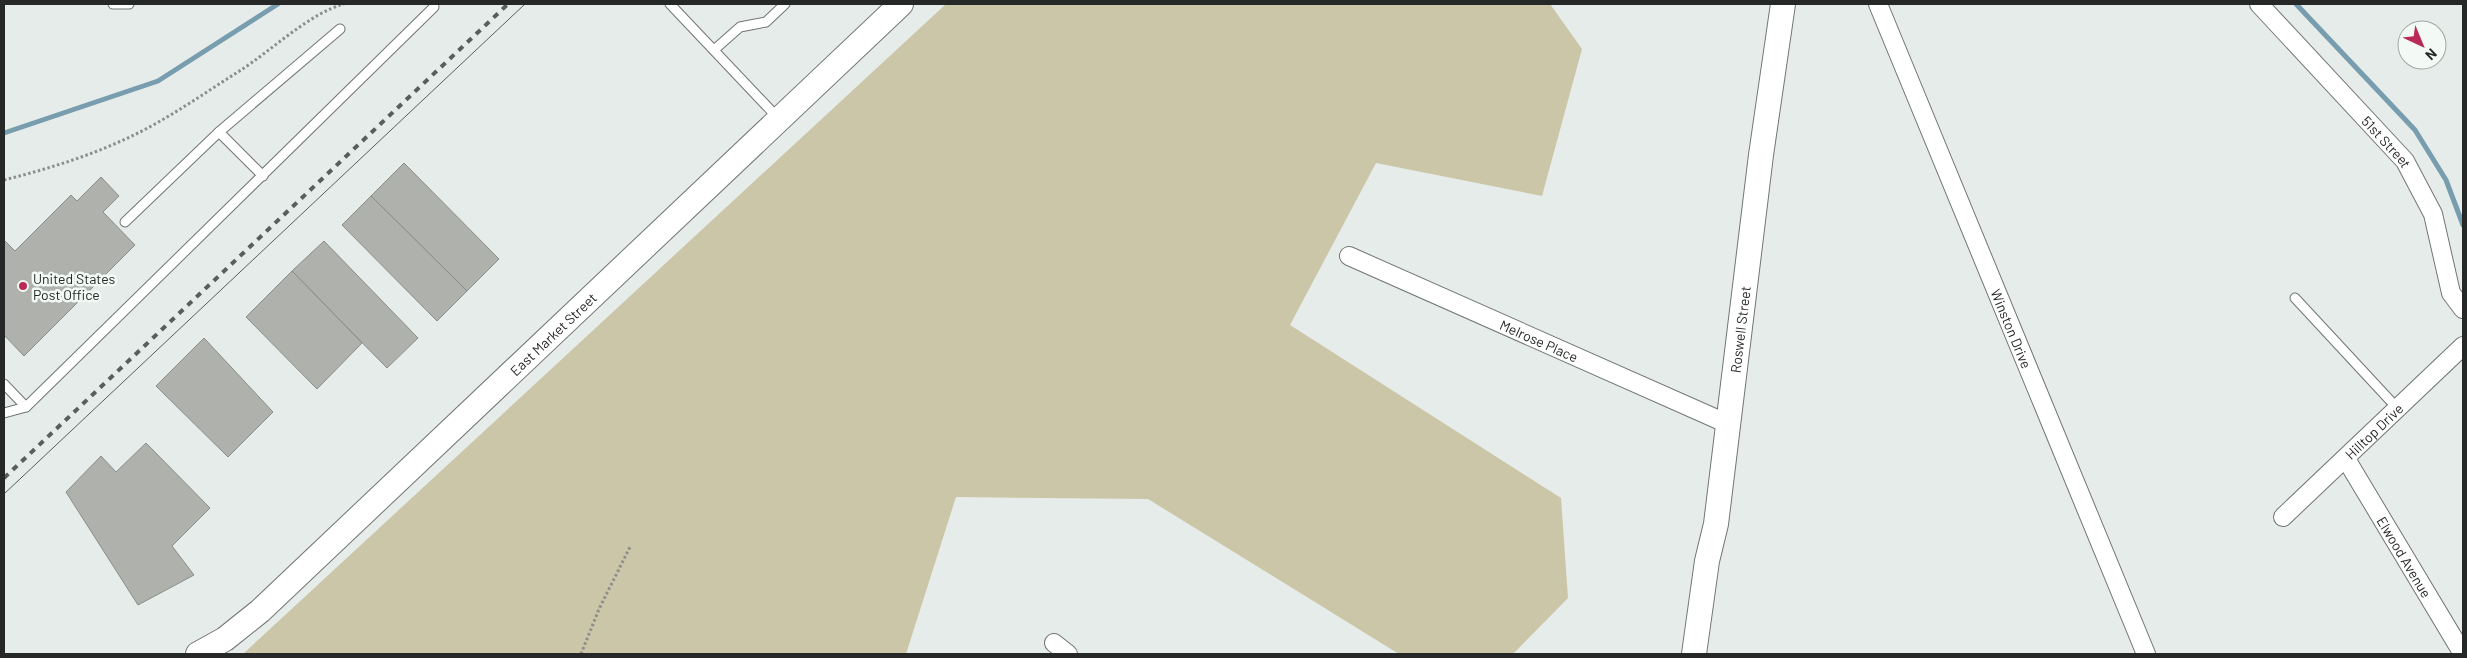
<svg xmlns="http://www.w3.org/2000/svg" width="2467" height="658" viewBox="0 0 2467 658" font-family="Barlow,sans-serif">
  <rect width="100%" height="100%" fill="#e6ece9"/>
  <path fill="#cbc6a7" d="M 946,4 L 1550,4 L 1582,49 L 1542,196 L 1376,163 L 1290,325 L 1561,498 L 1568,598 L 1513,654 L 1399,654 L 1148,499 L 956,497 L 906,654 L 243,654 Z"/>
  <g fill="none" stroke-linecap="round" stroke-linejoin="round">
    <g stroke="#779dae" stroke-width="5">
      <path d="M 2296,4 L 2415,130 L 2446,180 L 2463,225"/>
      <path d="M 4,133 L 158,81 L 278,4"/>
    </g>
  </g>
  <g fill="#afb2ac" stroke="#8a8d88">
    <path d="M 404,163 L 499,259 L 467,291 L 371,196 Z"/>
    <path d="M 101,177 L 119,196 L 103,212 L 135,245 L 24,356 L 4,335 L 4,240 L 15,251 L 71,195 L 77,201 Z"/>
    <path d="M 371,196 L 467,291 L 437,321 L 342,225 Z"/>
    <path d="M 324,241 L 418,338 L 387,368 L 292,271 Z"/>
    <path d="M 292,271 L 362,343 L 317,389 L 246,317 Z"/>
    <path d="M 204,338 L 273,412 L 228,457 L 156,386 Z"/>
    <path d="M 146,443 L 210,508 L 172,546 L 194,575 L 138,605 L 66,492 L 101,456 L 116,472 Z"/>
  </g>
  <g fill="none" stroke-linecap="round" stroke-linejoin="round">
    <g stroke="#707673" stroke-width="11">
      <g id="lane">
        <path d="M 113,4 L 129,4"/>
        <path d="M 670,4 L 778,118"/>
        <path d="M 714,50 L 740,27 L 766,22 L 785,4"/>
        <path d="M 263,176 L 219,132 L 340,29"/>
        <path d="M 125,222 L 219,132"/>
        <path d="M 2295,298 L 2398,409"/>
        <path d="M 4,384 L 26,407"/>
        <path d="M 4,413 L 26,407 L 434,7"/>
      </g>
    </g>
    <g stroke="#707673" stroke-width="20">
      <g id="street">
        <path id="s1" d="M 1878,4 L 2146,654"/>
        <path id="s2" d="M 2259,4 L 2405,161 L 2433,214 L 2451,293 L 2463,309"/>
        <path id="s3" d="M 1349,256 L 1728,424"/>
        <path id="s4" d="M 2346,459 L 2463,654"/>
        <path id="s5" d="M 2283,517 L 2463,346"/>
        <path d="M 1054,643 L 1068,654"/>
      </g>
    </g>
    <g stroke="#707673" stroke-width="26">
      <g id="secondary">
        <path id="s6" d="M 198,654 L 225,639 L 260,611 L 901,4"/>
        <path id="s7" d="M 1694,654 L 1707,561 L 1716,524 L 1761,155 L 1783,4"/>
      </g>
    </g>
    <g stroke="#8a8f8d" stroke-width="3" stroke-dasharray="2.5 2.5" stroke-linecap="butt">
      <path d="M 4,180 C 48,169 93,155 134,135 C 171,117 206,92 241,70 C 272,50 310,13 344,4"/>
      <path d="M 581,654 L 599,609 L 631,545"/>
    </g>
    <use href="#lane" stroke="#fff" stroke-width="9"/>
    <use href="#street" stroke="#fff" stroke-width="18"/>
    <use href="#secondary" stroke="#fff" stroke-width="24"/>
    <path stroke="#5a5e5b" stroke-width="1" d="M 4,494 L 525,4"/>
    <path stroke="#5a5e5b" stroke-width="4" stroke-dasharray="6 6" stroke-linecap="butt" d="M 4,478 L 508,4"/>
  </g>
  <circle fill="#b92a58" stroke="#f3faf6" stroke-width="2" cx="23" cy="286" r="5"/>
  <g text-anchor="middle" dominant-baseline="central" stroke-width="5" stroke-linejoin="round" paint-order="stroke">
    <g font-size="14" fill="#252826" stroke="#f3faf6">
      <text stroke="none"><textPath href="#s2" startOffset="188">51st Street</textPath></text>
      <text stroke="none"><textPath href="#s7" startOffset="328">Roswell Street</textPath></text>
      <text stroke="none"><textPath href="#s1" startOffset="351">Winston Drive</textPath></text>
      <text stroke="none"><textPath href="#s6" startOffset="479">East Market Street</textPath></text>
      <text stroke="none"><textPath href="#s3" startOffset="208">Melrose Place</textPath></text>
      <text stroke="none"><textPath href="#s5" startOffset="125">Hilltop Drive</textPath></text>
      <text stroke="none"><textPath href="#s4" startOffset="114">Elwood Avenue</textPath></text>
    </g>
    <g font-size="14" fill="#252826" stroke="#f3faf6" text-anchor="start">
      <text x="33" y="278">United States<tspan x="33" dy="16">Post Office</tspan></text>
    </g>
  </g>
  <rect width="2467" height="658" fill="none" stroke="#252826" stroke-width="10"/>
  <g transform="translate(2422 45) rotate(136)"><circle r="24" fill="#f3faf6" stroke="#a1a6a3"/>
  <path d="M0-4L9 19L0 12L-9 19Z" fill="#b92a58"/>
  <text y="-8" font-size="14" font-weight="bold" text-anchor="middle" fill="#252826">N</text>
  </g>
</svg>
